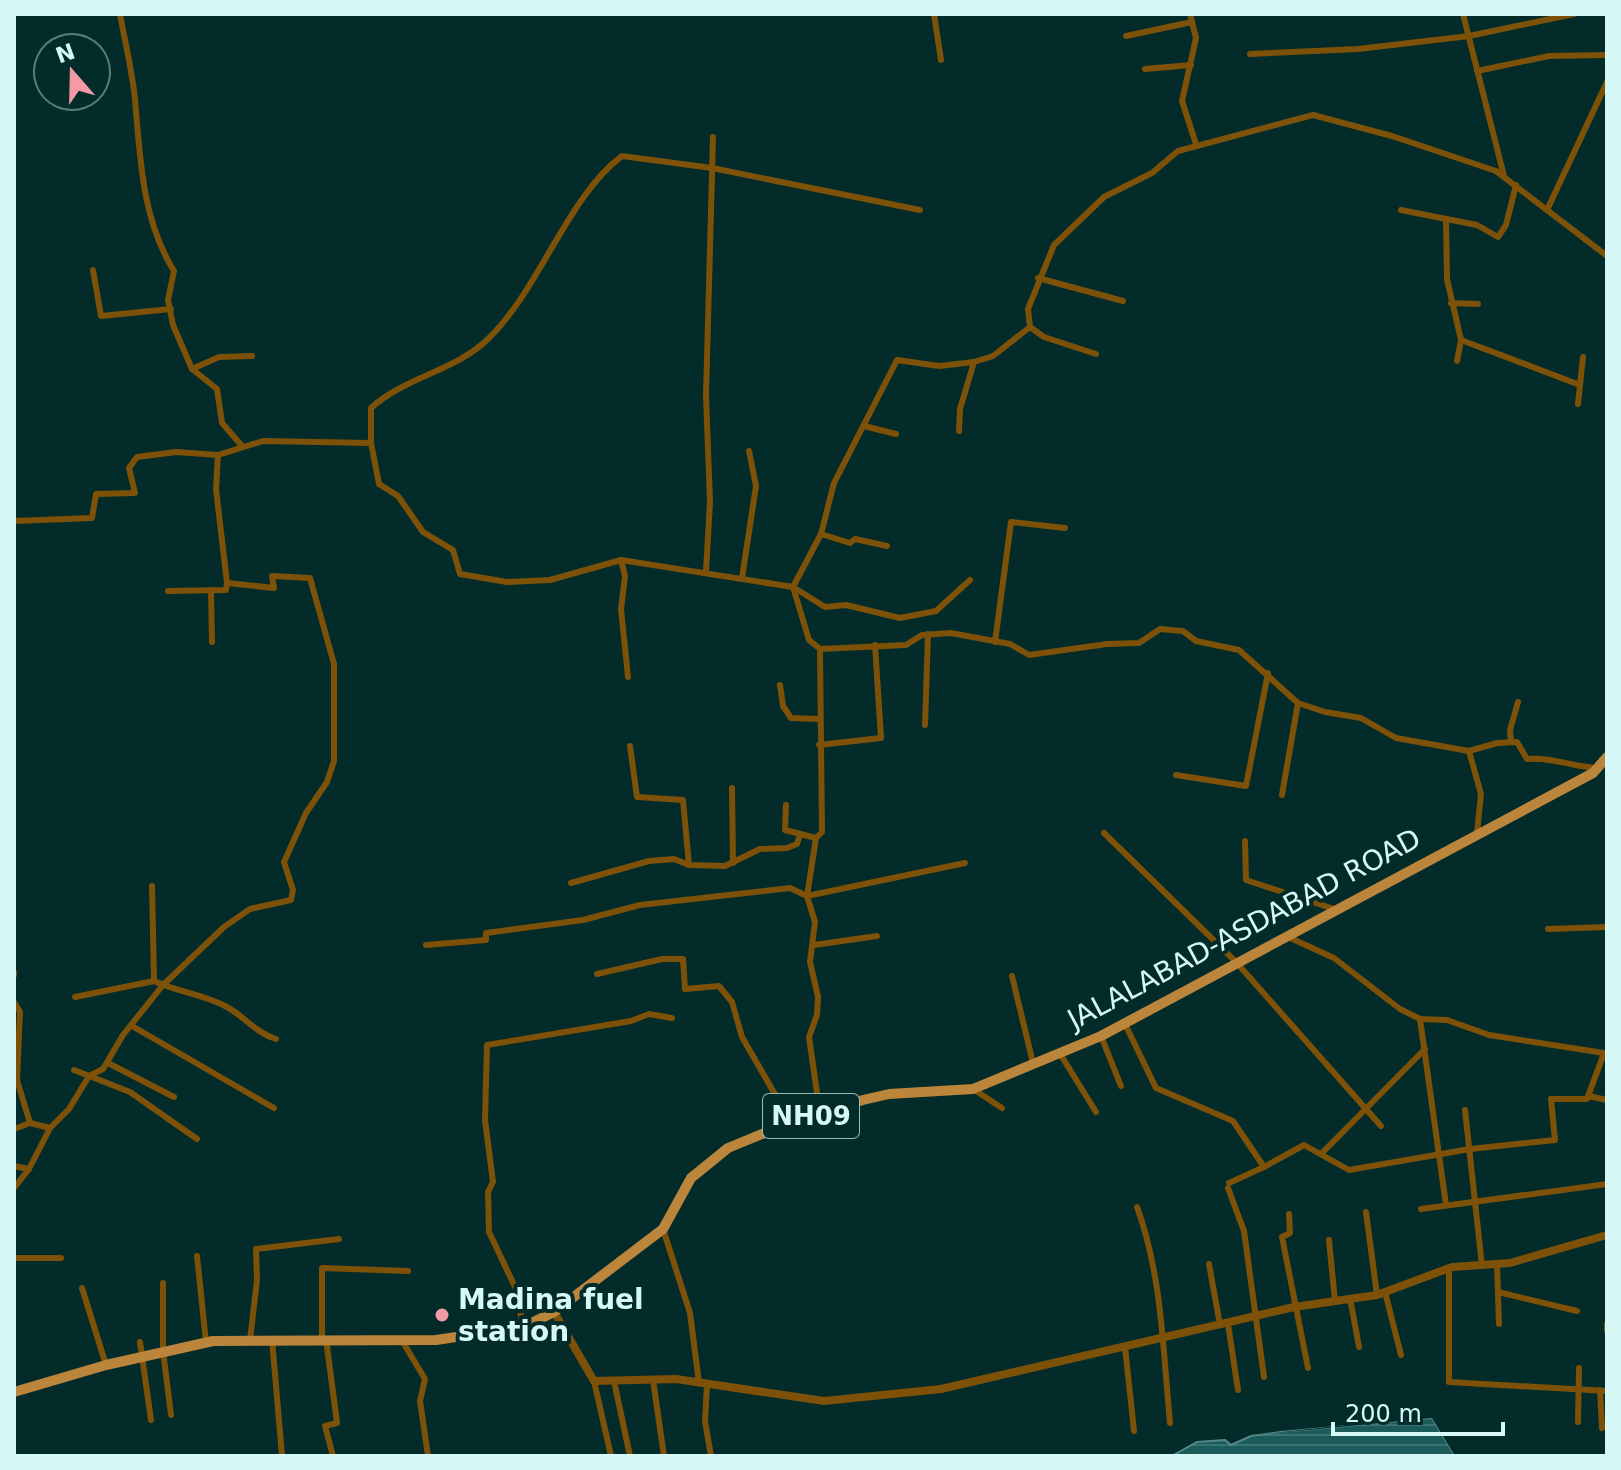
<svg xmlns="http://www.w3.org/2000/svg" width="1621" height="1470" viewBox="0 0 1621 1470" font-family="'DejaVu Sans',sans-serif">
  <defs>
    <pattern id="water-rules" width="6" height="5" patternUnits="userSpaceOnUse" patternTransform="scale(2)"><rect width="6" height="5" fill="#1b5b59"/><path d="M0 2.5h6" fill="none" stroke="#3b7371"/></pattern>
  </defs>
  <rect width="100%" height="100%" fill="#032b2a"/>
  <path fill="url(#water-rules)" stroke="#538a88" stroke-width="2" d="M 1432,1418 L 1455,1456 L 1172,1456 L 1197,1442 L 1225,1440 L 1231,1445 L 1251,1436 L 1281,1432 Z"/>
  <path fill="#032b2a" d="M 1434,1415 L 1459,1456 L 1455,1456 L 1432,1418 L 1247,1436 Z"/>
  <g fill="none" stroke-linecap="round" stroke-linejoin="round">
    <g stroke="#7e5108" stroke-width="6">
      <path d="M 120,14 C 125,42 132,70 135,99 C 140,157 142,220 174,271 L 168,300 L 173,325 L 192,369 L 217,389 L 222,423 L 242,446"/>
      <path d="M 934,14 L 941,60"/>
      <path d="M 1190,14 L 1196,38 L 1182,101 L 1196,144"/>
      <path d="M 1463,14 L 1504,176"/>
      <path d="M 1126,36 L 1192,22"/>
      <path d="M 1250,54 L 1358,49 L 1469,36 L 1574,14"/>
      <path d="M 1145,69 L 1191,65"/>
      <path d="M 1477,71 L 1549,56 L 1607,55"/>
      <path d="M 1401,210 L 1477,225 L 1498,237 L 1506,225 L 1516,185"/>
      <path d="M 1547,210 L 1607,82"/>
      <path d="M 1446,219 L 1447,279 L 1461,340 L 1457,361"/>
      <path d="M 93,270 L 101,316 L 171,309"/>
      <path d="M 1038,278 L 1123,301"/>
      <path d="M 1451,303 L 1478,304"/>
      <path d="M 1030,327 L 1044,337 L 1096,354"/>
      <path d="M 1461,340 L 1580,385"/>
      <path d="M 192,369 L 219,357 L 252,356"/>
      <path d="M 1578,404 L 1583,357"/>
      <path d="M 864,426 L 896,434"/>
      <path d="M 959,431 L 960,409 L 974,362"/>
      <path d="M 371,443 L 371,408 C 405,377 455,371 488,339 C 540,289 567,197 622,156 L 712,168 L 920,210"/>
      <path d="M 14,521 L 92,518 L 96,494 L 135,493 L 129,468 L 137,457 L 176,452 L 218,455 L 263,441 L 371,443 L 379,484 L 398,496 L 423,532 L 453,550 L 460,574 L 507,582 L 550,580 L 621,560 L 793,587 L 825,607 L 846,605 L 900,618 L 936,611 L 970,580"/>
      <path d="M 821,534 L 850,543 L 855,539 L 887,546"/>
      <path d="M 621,560 L 625,576 L 621,609 L 628,677"/>
      <path d="M 706,571 L 710,502 L 706,396 L 713,137"/>
      <path d="M 742,578 L 756,486 L 749,451"/>
      <path d="M 793,587 L 821,534 L 834,483 L 897,360 L 939,366 L 974,362 L 993,356 L 1030,327 L 1028,309 L 1054,245 L 1104,197 L 1152,173 L 1178,151 L 1313,115 L 1392,136 L 1496,171 L 1607,256"/>
      <path d="M 793,587 L 809,640 L 820,649 L 822,832 L 816,838 L 807,896 L 815,922 L 810,962 L 818,997 L 817,1015 L 809,1037 L 820,1114"/>
      <path d="M 211,590 L 212,642"/>
      <path d="M 168,591 L 226,590 L 227,583"/>
      <path d="M 995,642 L 1011,522 L 1065,528"/>
      <path d="M 820,649 L 906,645 L 922,635 L 951,633 L 1010,644 L 1029,655 L 1107,644 L 1139,643 L 1160,629 L 1183,631 L 1196,641 L 1239,650 L 1298,703 L 1325,712 L 1361,718 L 1396,738 L 1469,751 L 1497,743 L 1517,742 L 1527,759 C 1553,757 1573,767 1598,768"/>
      <path d="M 780,685 L 783,706 L 791,718 L 819,719"/>
      <path d="M 925,725 L 928,634"/>
      <path d="M 1511,742 L 1510,730 L 1518,702"/>
      <path d="M 819,745 L 881,738 L 875,645"/>
      <path d="M 630,746 L 637,797 L 683,800 L 689,865"/>
      <path d="M 1469,751 L 1481,794 L 1477,833"/>
      <path d="M 1176,775 L 1246,786 L 1268,673"/>
      <path d="M 732,788 L 733,863"/>
      <path d="M 1282,795 L 1298,703"/>
      <path d="M 786,805 L 785,830 L 816,838"/>
      <path d="M 1104,833 L 1236,962 L 1381,1126"/>
      <path d="M 1245,841 L 1246,880 L 1334,909"/>
      <path d="M 571,883 L 649,861 L 674,859 L 689,865 L 725,866 L 760,849 L 787,848 L 797,844 L 800,835"/>
      <path d="M 152,886 L 154,981 C 178,992 205,995 227,1007 C 245,1017 256,1033 276,1039"/>
      <path d="M 1548,929 L 1607,927"/>
      <path d="M 426,945 L 486,940 L 486,933 L 583,920 L 640,905 L 790,888 L 807,896 L 965,863"/>
      <path d="M 814,945 L 877,936"/>
      <path d="M 14,972 L 14,975"/>
      <path d="M 597,974 L 662,959 L 683,959 L 685,989 L 719,986 L 732,1002 L 742,1037 L 791,1122"/>
      <path d="M 1012,976 L 1033,1063"/>
      <path d="M 75,997 L 154,981"/>
      <path d="M 14,1002 L 20,1012 L 17,1080 L 30,1123"/>
      <path d="M 1420,1019 L 1446,1205"/>
      <path d="M 1125,1024 L 1156,1088 L 1233,1121 L 1264,1167 L 1304,1145 L 1349,1170 L 1470,1149 L 1555,1140 L 1551,1099 L 1587,1099 L 1604,1053 L 1489,1035 L 1447,1020 L 1420,1019 L 1400,1009 L 1334,958 L 1288,937"/>
      <path d="M 132,1026 L 274,1108"/>
      <path d="M 1101,1036 L 1121,1086"/>
      <path d="M 1059,1052 L 1096,1112"/>
      <path d="M 108,1063 L 174,1097"/>
      <path d="M 74,1070 L 130,1092 L 197,1139"/>
      <path d="M 973,1089 L 1002,1108"/>
      <path d="M 1588,1096 L 1607,1100"/>
      <path d="M 1465,1110 L 1482,1266"/>
      <path d="M 14,1129 L 30,1123 L 50,1128"/>
      <path d="M 1321,1154 L 1425,1049"/>
      <path d="M 14,1166 L 29,1169"/>
      <path d="M 1229,1183 L 1264,1167"/>
      <path d="M 14,1188 L 29,1169 L 50,1128 L 69,1109 L 89,1076 L 103,1069 L 123,1035 L 163,985 L 224,927 L 250,909 L 291,900 L 293,890 L 284,862 L 306,813 L 327,782 L 334,761 L 334,664 L 310,578 L 272,576 L 274,588 L 227,583 L 216,489 L 218,455"/>
      <path d="M 1228,1188 L 1244,1231 L 1264,1377"/>
      <path d="M 1137,1207 C 1162,1275 1163,1351 1170,1423"/>
      <path d="M 1421,1209 L 1607,1184"/>
      <path d="M 1366,1212 L 1377,1295"/>
      <path d="M 1289,1214 L 1290,1233 L 1282,1237 L 1308,1368"/>
      <path d="M 663,1229 L 690,1313 L 699,1383"/>
      <path d="M 1329,1240 L 1335,1301"/>
      <path d="M 197,1256 L 206,1342"/>
      <path d="M 14,1258 L 61,1258"/>
      <path d="M 1209,1264 L 1220,1325"/>
      <path d="M 1497,1264 L 1499,1324"/>
      <path d="M 1449,1268 L 1449,1382 L 1607,1391"/>
      <path d="M 163,1283 L 163,1351 L 171,1415"/>
      <path d="M 82,1288 L 106,1365"/>
      <path d="M 1385,1292 L 1401,1355"/>
      <path d="M 1498,1292 L 1577,1311"/>
      <path d="M 1350,1298 L 1359,1347"/>
      <path d="M 1228,1324 L 1238,1390"/>
      <path d="M 1607,1324 L 1607,1331"/>
      <path d="M 523,1327 L 516,1289 L 489,1232 L 488,1192 L 493,1182 L 485,1120 L 487,1045 L 631,1021 L 649,1014 L 672,1018"/>
      <path d="M 272,1339 L 282,1456"/>
      <path d="M 322,1339 L 322,1268 L 408,1271"/>
      <path d="M 326,1339 L 337,1423 L 325,1426 L 333,1456"/>
      <path d="M 401,1339 L 425,1379 L 420,1401 L 428,1456"/>
      <path d="M 250,1340 L 257,1280 L 256,1249 L 339,1239"/>
      <path d="M 140,1342 L 151,1420"/>
      <path d="M 1125,1347 L 1134,1431"/>
      <path d="M 653,1380 L 664,1456"/>
      <path d="M 594,1381 L 611,1456"/>
      <path d="M 614,1381 L 630,1456"/>
      <path d="M 707,1385 L 705,1421 L 711,1456"/>
      <path d="M 1600,1390 L 1602,1428"/>
      <path d="M 1578,1422 L 1579,1368"/>
    </g>
    <path stroke="#7e5108" stroke-width="8" d="M 554,1312 L 594,1381 L 676,1379 L 824,1401 L 941,1389 L 1294,1307 L 1377,1295 L 1452,1267 L 1510,1263 L 1607,1235"/>
    <path stroke="#bc853c" stroke-width="10" d="M 14,1392 L 106,1365 L 213,1341 L 436,1340 L 523,1327 L 554,1312 L 663,1229 L 691,1178 L 728,1148 L 791,1122 L 863,1100 L 889,1094 L 973,1089 L 1101,1036 L 1593,773 L 1607,757"/>
  </g>
  <circle fill="#f49aa6" stroke="#032b2a" stroke-width="3" cx="442" cy="1315" r="8"/>
  <g text-anchor="middle" dominant-baseline="central" stroke-width="8" stroke-linejoin="round" paint-order="stroke">
    <rect fill="#032b2a" stroke="#97bab9" stroke-width="2" x="763" y="1094" width="96" height="44" rx="6"/>
    <g font-size="26" font-weight="bold" fill="#d6f8f6">
      <text x="811" y="1116">NH09</text>
    </g>
    <g font-size="28" fill="#d6f8f6" stroke="#032b2a">
      <text transform="translate(1244 929) rotate(-28)">JALALABAD-ASDABAD ROAD</text>
    </g>
    <g font-size="28" font-weight="bold" fill="#d6f8f6" stroke="#032b2a" text-anchor="start">
      <text x="458" y="1299">Madina fuel<tspan x="458" dy="32">station</tspan></text>
    </g>
  </g>
  <rect width="1621" height="1470" fill="none" stroke="#d6f8f6" stroke-width="32"/>
  <g transform="translate(72 72) rotate(340)"><circle r="38" fill="#032b2a" stroke="#577d7c" stroke-width="2"/>
  <path d="M0-6L14 30L0 20L-14 30Z" fill="#f49aa6"/>
  <text y="-12" font-size="22" font-weight="bold" text-anchor="middle" fill="#d6f8f6">N</text>
  </g>
  <path d="M1333 1422v12h170v-12" fill="none" stroke="#d6f8f6" stroke-width="4"/>
  <text x="1345" y="1422" font-size="24" fill="#d6f8f6" stroke="#032b2a" stroke-width="6" paint-order="stroke">200 m</text>
</svg>
